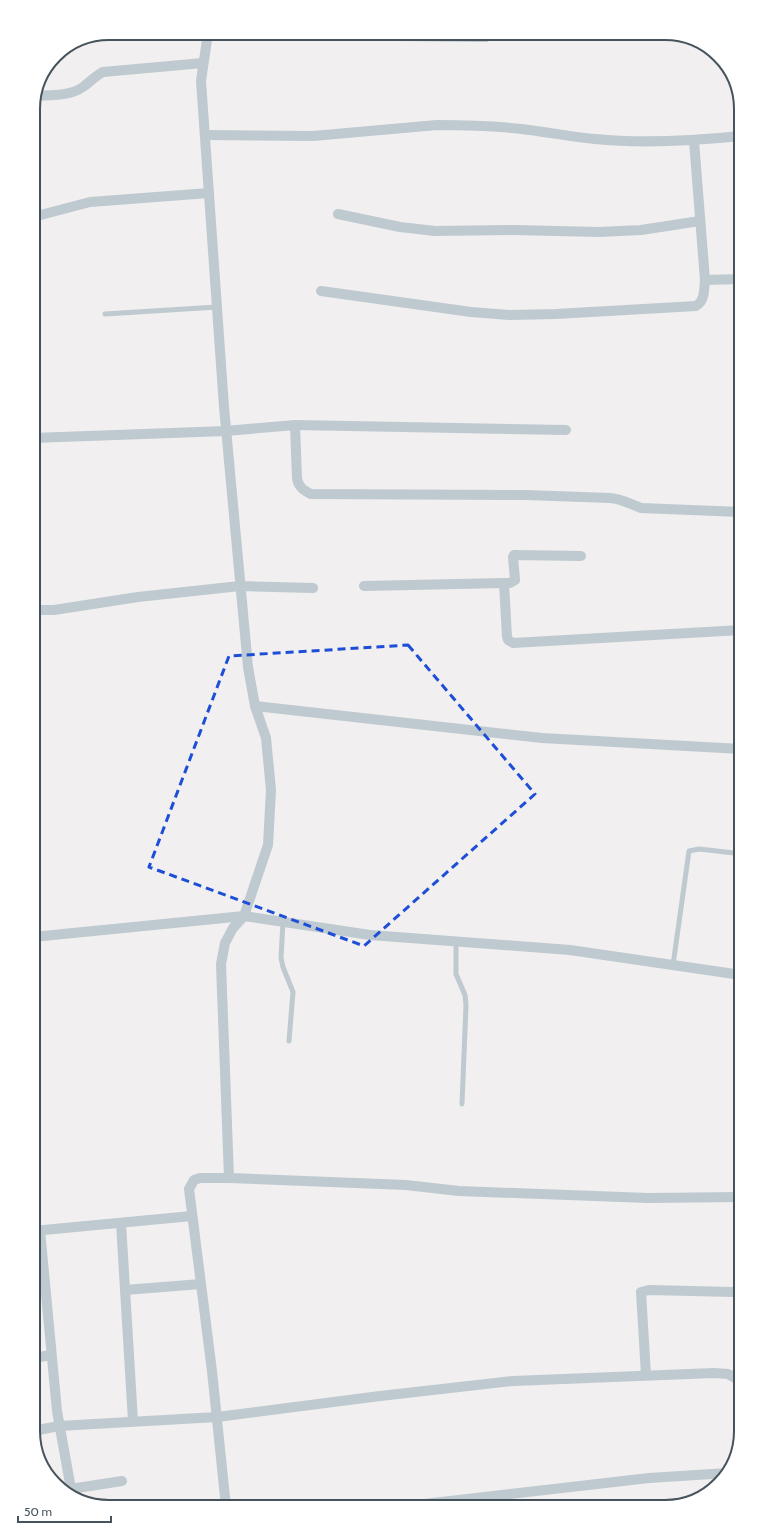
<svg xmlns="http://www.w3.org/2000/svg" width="774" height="1540" viewBox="0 0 774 1540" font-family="Cabin,sans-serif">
  <rect width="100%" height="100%" fill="#f1efef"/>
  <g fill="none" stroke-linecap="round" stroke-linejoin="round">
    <g stroke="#bfc9d0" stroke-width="5">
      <path d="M 105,314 L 217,307"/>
      <path d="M 283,922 L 281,958 L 283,967 L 293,992 L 289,1041"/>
      <path d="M 456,942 L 456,974 L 465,995 L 466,1005 L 462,1104"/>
      <path d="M 673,965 L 689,851 L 699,849 L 734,853"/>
    </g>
    <g stroke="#bfc9d0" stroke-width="10">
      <path d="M 208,33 L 201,81 L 224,407 L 248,667 L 255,706 L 266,738 L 271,790 L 268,845 L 244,916 L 233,928 L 225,943 L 221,964 L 229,1178"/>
      <path d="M 366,33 L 400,36 L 481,37 L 486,37 L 491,33"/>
      <path d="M 37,96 C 52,95 70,96 83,87 C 90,82 95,76 103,72 L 203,63"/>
      <path d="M 205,135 L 313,136 L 437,125 C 465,125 494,126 522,129 C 546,132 571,137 595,139 C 644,144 692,141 741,136"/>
      <path d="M 338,214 L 400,227 L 435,231 L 514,230 L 599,232 L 641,230 L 700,221"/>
      <path d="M 33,217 L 90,202 L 209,193"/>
      <path d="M 705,280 L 741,279"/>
      <path d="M 321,291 L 471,312 L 509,315 L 556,314 L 696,306 C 705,301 704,290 705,280 L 694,141"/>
      <path d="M 295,425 L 566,430"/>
      <path d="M 33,438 L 226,431 L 295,425 L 297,479 C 299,487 303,490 311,494 L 526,495 L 610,498 C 622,499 630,504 641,508 L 741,512"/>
      <path d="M 504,583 L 510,583 L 515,580 L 513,557 L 514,555 L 581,556"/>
      <path d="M 364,586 L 504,583 L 507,637 L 508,640 L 513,643 L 741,630"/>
      <path d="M 33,610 L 54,610 L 138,597 L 240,586 L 313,588"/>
      <path d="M 255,706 L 542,738 L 741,749"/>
      <path d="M 33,937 L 244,916 L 370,935 L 570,950 L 741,975"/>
      <path d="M 121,1223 L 133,1421"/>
      <path d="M 40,1230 L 57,1411 L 71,1489"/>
      <path d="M 33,1231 L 192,1216"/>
      <path d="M 125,1290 L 201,1284"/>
      <path d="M 33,1358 L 51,1355"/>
      <path d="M 646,1375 L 641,1292 L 649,1290 L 734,1292"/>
      <path d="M 33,1431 L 59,1426 L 217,1417 L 380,1396 L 513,1381 L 714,1373 L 728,1374 L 741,1381"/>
      <path d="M 64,1490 L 122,1481"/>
      <path d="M 226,1507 L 212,1371 L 189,1189 L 194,1180 L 200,1178 L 229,1178 L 406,1185 L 459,1191 L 648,1198 L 741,1197"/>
      <path d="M 398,1507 L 649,1478 L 728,1473"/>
    </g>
  </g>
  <path fill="none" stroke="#1d4ed8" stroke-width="3" stroke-dasharray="8 5" stroke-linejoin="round" d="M 408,645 L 535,794 L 364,946 L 149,867 L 229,656 Z"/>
  <path d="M0 0H774V1540H0ZM109 40H665A69 69 0 0 1 734 109V1431A69 69 0 0 1 665 1500H109A69 69 0 0 1 40 1431V109A69 69 0 0 1 109 40Z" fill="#fff" fill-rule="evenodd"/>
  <path fill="none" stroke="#47535c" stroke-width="2" d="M109 40H665A69 69 0 0 1 734 109V1431A69 69 0 0 1 665 1500H109A69 69 0 0 1 40 1431V109A69 69 0 0 1 109 40Z"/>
  <path d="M18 1516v6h93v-6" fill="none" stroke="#47535c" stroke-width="2"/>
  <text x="24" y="1516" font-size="12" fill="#47535c" stroke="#ffffff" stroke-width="3" paint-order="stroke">50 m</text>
</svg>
